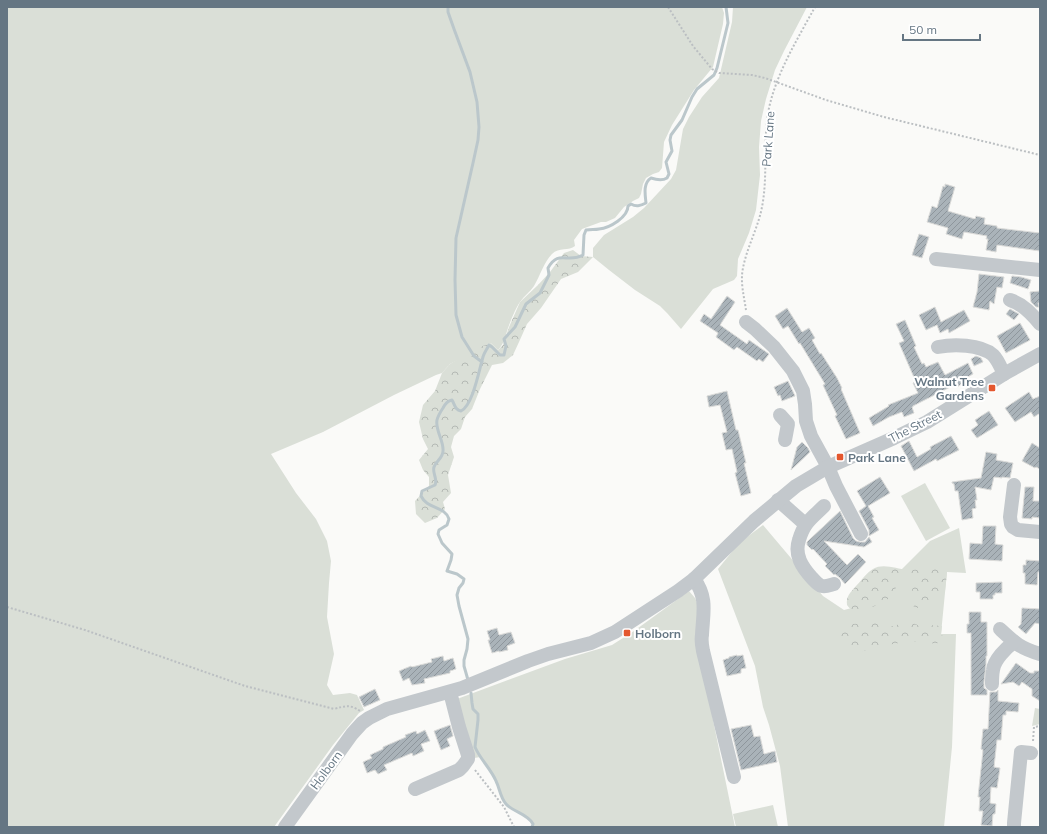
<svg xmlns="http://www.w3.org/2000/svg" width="1047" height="834" viewBox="0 0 1047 834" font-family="Mulish,sans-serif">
  <defs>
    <pattern id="forest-crowns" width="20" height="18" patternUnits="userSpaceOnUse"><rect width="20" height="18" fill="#dadfd7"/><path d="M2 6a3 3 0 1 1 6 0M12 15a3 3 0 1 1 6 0" fill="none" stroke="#b4b9b4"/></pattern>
    <pattern id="building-hatch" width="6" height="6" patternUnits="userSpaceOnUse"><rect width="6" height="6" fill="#aab3b9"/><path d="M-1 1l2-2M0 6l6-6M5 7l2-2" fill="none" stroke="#8e969c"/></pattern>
  </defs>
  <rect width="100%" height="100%" fill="#fafaf8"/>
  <g fill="#dadfd7">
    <path d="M 7,7 L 722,7 L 724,13 L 723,24 L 713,67 L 694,90 L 672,125 L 664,142 L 662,168 L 659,172 L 653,174 L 646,178 L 643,184 L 641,194 L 639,198 L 633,201 L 624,207 L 615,218 L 606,222 L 601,222 L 582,229 L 574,240 L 575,246 C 569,251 559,247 552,254 C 544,262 540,276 534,286 C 530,292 524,296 520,302 C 515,309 511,320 508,328 C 505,337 505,342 498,350 L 491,343 L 450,364 L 442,373 L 436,375 L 394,395 L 323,432 L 271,454 L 296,493 L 316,519 L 327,541 L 331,561 L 329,583 L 327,617 L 334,654 L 327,685 L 333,695 L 350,693 L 357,695 L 364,710 L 359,713 L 333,745 L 274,827 L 7,827 Z"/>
    <path d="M 733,7 L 807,7 L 784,51 L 775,70 L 766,99 L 761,121 L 759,147 L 760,175 L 756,210 L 749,233 L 738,259 L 737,276 L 734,280 L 713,289 L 681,329 L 667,313 L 660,306 L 635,290 L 609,270 L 593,257 L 593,248 L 604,235 L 633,217 L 644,208 L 671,179 L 676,170 L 683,129 L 689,117 L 702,97 L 719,78 L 732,22 Z"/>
    <path d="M 925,483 L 950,528 L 926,541 L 901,496 Z"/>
    <path d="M 763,525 L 823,596 L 844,610 L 867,604 L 930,541 L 959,528 L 966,573 L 947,572 L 941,634 L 956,634 L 952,747 L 944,827 L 788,827 L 780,766 L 769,725 L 763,707 L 755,666 L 718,569 L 739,543 Z"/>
    <path d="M 689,591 L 695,598 L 698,605 L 713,720 L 735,827 L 532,827 C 534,817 514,812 508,806 C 499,797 501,790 496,781 C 492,772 486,765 481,757 L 474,758 L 457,699 L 565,659 L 612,645 L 634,631 Z"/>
    <path d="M 1035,708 L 1040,709 L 1040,724 L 1032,726 Z"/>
    <path d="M 773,805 L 778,827 L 736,827 L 733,814 Z"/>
  </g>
  <g fill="url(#forest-crowns)">
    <path d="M 573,250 L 581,256 L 593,257 L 578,272 L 561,279 L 541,308 L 527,324 L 519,342 L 513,355 L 503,363 L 492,365 L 480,389 L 472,409 L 465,417 L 461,429 L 454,436 L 451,447 L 454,457 L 448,475 L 451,493 L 443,502 L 445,509 L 437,518 L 425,523 L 416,514 L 415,501 L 429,486 L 429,477 L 423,470 L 419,460 L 428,449 L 423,439 L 419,422 L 423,405 L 435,391 L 442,373 L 450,364 L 466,354 L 480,347 L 491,343 L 498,350 L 503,345 L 509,327 L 520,302 L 538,285 L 550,272 L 564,253 Z"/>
    <path d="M 932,566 L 940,567 L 947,572 L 945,591 C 929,592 930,608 916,608 L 909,603 C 910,593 917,584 909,576 C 898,577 897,589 891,596 C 885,603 864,612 854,610 C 851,610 849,608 847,605 C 846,596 850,593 856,586 C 861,581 867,572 873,569 C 883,563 897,569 907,570 C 915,570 924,568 932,566 Z"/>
    <path d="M 873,622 C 879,623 886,626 893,626 C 898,625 902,622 909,622 C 915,623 922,628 927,628 L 929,625 L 942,626 L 941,635 L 943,636 C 941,648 929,642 922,642 C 917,641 912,642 907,642 C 899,643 890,644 882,646 C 872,648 859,654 849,651 C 844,649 840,645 840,640 C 839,621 859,624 873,622 Z"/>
  </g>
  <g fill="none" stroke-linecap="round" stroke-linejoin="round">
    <g stroke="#bbc7cb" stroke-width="3">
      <path d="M 448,7 L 448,12 L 454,29 L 470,72 L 477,102 L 479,127 L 478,140 L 473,163 L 456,238 L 455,280 L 456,315 L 462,337 L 474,356 L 482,362"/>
      <path d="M 468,680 L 464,666 L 464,660 L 467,649 L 468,639 L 459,606 L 457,595 L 459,588 L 463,583 L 464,579 L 457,574 L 447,571 L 451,560 L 452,554 L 442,543 L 438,534 L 439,530 L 447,525 L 449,519 C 445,506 427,509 421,496 L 422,491 L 435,485 C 438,479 432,473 434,467 C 436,461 443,458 443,451 C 444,441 435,430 437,420 C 438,416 441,411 443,408 C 445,404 447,401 452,400 C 455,405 455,410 461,411 C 473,405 479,370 483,357 C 484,353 487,349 489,345 L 492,347 L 500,355 L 504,355 L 506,346 L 504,339 L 515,327 L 526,304 L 540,293 L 549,275 L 548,268 C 559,249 567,264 583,255 L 584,235 L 586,230 C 591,229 595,230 599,229 C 610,228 628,217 628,206 L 631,204 C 636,207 640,206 646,203 C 645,194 643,183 651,178 C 657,180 662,181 667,178 L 669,174 L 666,162 L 672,151 L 670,140 L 671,135 L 682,120 L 692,97 L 697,89 L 714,75 L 717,68 L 728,23 L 726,7"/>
      <path d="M 471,693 L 472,703 L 473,709 L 478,714 L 478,720 L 475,747 C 480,759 491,769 496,781 C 500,789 500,797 506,804 C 513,812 528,814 533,824 L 532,827"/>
    </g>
  </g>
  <g fill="url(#building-hatch)" stroke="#dcdcda">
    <path d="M 945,184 L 955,187 L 948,211 L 975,219 L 976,216 L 985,218 L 984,224 L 997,226 L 997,228 L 1040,233 L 1040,251 L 997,245 L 996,252 L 986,250 L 988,239 L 986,239 L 987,236 L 964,232 L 962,239 L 946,234 L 948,228 L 927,222 L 932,206 L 937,208 L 943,186 L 945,187 Z"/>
    <path d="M 919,234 L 929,237 L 922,258 L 912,255 Z"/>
    <path d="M 979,274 L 1004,277 L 1002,288 L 997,287 L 994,304 L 990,301 L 989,310 L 973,307 L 977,292 Z"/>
    <path d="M 1012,276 L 1021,277 L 1031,280 L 1028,289 L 1010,283 Z"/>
    <path d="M 1040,291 L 1040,303 L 1038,303 L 1039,307 L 1036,307 L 1031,302 L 1030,292 Z"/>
    <path d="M 727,296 L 735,302 L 720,325 L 747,344 L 749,340 L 769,354 L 763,362 L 759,359 L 757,361 L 737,347 L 734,350 L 716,337 L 718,333 L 700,321 L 704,314 L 711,319 Z"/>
    <path d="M 935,307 L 941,322 L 964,310 L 970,321 L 949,333 L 948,329 L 940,333 L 937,325 L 926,330 L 919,315 Z"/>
    <path d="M 787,308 L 802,332 L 809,328 L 815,338 L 812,340 L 820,354 L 821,353 L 837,378 L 842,388 L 841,389 L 860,433 L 846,439 L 835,416 L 837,415 L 823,385 L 825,384 L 800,343 L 799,344 L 788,326 L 783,329 L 775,316 Z"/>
    <path d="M 1010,309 L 1019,314 L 1014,320 L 1006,314 Z"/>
    <path d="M 905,320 L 916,346 L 914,347 L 922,364 L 924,363 L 926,367 L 938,362 L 945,375 L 968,363 L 973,374 L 964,379 L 965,382 L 957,387 L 956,384 L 913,406 L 913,407 L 912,407 L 914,413 L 904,417 L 902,412 L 889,417 L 873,426 L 869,418 L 889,406 L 888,405 L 918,393 L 913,383 L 916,382 L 899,343 L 904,341 L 896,324 Z"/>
    <path d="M 1020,323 L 1030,340 L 1006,353 L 997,336 Z"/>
    <path d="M 976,356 L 981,358 L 983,362 L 974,366 L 971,359 Z"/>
    <path d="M 788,381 L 795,396 L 782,401 L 780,395 L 778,396 L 774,387 Z"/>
    <path d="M 727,391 L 736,430 L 738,430 L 746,463 L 744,463 L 751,493 L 741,496 L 735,473 L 737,472 L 732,449 L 726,450 L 722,433 L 727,432 L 720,405 L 709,407 L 707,396 Z"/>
    <path d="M 1029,392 L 1033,399 L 1040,396 L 1040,413 L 1034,417 L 1031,412 L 1015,422 L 1005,408 Z"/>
    <path d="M 989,411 L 998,425 L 977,438 L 971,430 L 978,425 L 975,420 Z"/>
    <path d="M 951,436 L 959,450 L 937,461 L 936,459 L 914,471 L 901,446 L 909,441 L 917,457 L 931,449 L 930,447 Z"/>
    <path d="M 802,442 L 808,448 L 810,452 L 791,470 L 797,447 Z"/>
    <path d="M 1032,443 L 1040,448 L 1040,469 L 1036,467 L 1035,468 L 1022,461 Z"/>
    <path d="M 986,452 L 997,454 L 996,460 L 1013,463 L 1010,478 L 1002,477 L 1002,478 L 994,477 L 991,490 L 975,487 L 977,500 L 975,500 L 976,508 L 972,509 L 973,518 L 962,520 L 958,491 L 955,491 L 954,484 L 952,483 L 952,482 L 981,478 Z"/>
    <path d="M 880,477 L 890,493 L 868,506 L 874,517 L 872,518 L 879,530 L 869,536 L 869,530 L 859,511 L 866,506 L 857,491 Z"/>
    <path d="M 1025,487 L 1034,487 L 1033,501 L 1040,501 L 1040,518 L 1032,517 L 1032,519 L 1022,518 Z"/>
    <path d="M 840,511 L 853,538 L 856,541 L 860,542 L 865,542 L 869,537 L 872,542 L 864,547 L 824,541 L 847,565 L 858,554 L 866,562 L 845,584 L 840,578 L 835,574 L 834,575 L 825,566 L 827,564 L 813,549 L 812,550 L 807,545 L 807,542 Z"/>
    <path d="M 983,526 L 996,526 L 995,544 L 1003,545 L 1002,561 L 969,559 L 970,543 L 982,544 Z"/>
    <path d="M 1026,560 L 1040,561 L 1040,572 L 1038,572 L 1037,585 L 1025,584 L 1025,573 L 1023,573 L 1023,565 L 1026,565 Z"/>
    <path d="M 1002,582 L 1002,593 L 995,593 L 995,595 L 993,595 L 993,599 L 980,599 L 980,592 L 976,592 L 976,583 Z"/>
    <path d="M 1022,608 L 1040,609 L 1040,624 L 1035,623 L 1026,634 L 1018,627 L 1021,624 Z"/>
    <path d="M 969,612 L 981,612 L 981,622 L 987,622 L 987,656 L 986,656 L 986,664 L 984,682 L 984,688 L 987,690 L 987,695 L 971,695 L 971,633 L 967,633 L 967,624 L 969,624 Z"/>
    <path d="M 497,628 L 499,635 L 511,632 L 515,643 L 507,646 L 508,650 L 499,652 L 499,651 L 492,653 L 488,640 L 490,640 L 487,631 Z"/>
    <path d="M 737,655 L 737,656 L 743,655 L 746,668 L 741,669 L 741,673 L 727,676 L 723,660 L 729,658 L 729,657 Z"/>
    <path d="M 443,656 L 444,661 L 453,658 L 456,669 L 450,671 L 450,673 L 424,679 L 425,683 L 412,685 L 409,678 L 403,681 L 399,671 L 411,666 L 412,667 L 432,662 L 431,659 Z"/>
    <path d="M 1016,663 L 1030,673 L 1034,673 L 1034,671 L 1040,671 L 1040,701 L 1032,696 L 1032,689 L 1022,682 L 1019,686 L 1013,682 L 1001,684 Z"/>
    <path d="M 375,689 L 380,700 L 364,707 L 359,697 Z"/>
    <path d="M 998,690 L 998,701 L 1019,703 L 1018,712 L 1006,711 L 1006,715 L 1003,715 L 1001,740 L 997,740 L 994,767 L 1000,768 L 997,788 L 991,787 L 990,803 L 996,804 L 995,814 L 993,814 L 992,826 L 981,825 L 983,811 L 979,811 L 980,797 L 978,797 L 983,750 L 981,749 L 983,729 L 988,729 L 990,692 L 996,692 Z"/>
    <path d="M 450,725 L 453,736 L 447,739 L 450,746 L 441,750 L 434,731 Z"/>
    <path d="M 751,725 L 754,737 L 760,736 L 764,754 L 775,751 L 777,762 L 741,770 L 731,729 Z"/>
    <path d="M 425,730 L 430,741 L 421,744 L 424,751 L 413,756 L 412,753 L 384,765 L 387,770 L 378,774 L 375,770 L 367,773 L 363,762 L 372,758 L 370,755 L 383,749 L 383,747 L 406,737 L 405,735 L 416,731 L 417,734 Z"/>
  </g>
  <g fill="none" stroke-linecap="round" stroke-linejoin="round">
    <g stroke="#bbbfc2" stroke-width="2" stroke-dasharray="2 2" stroke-linecap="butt">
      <path d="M 668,7 L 693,46 L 712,69 L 719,73 L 752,75 L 765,78 L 826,100 L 884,117 L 1040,155"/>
      <path d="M 746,310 C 744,296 740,282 743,268 C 747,247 758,228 762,207 C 768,176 763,144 768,113 C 775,75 797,40 815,7"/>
      <path d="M 7,607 L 85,630 L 245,686 L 334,709 C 345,706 350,704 360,711"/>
      <path d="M 1033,741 L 1034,727 L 1040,726"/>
      <path d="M 475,770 L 504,807 L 514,827"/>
    </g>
    <g stroke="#c3c8cc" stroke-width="14">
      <path d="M 936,259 L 1040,270"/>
      <path d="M 1010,300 C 1023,304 1032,314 1040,324"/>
      <path d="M 746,322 L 755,329 L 774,347 L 793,371 L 803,391 L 805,404 L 806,421 L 811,436 L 828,467 L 836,486 L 861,534"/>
      <path d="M 938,347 C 953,344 980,344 993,355 C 998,360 1001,368 1004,374"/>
      <path d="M 780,415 L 788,424 L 785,440"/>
      <path d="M 1014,485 L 1010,517 L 1011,524 L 1013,527 L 1018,530 L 1040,532"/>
      <path d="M 778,500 L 805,524"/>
      <path d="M 824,506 C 812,518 804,522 799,540 C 794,555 802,567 812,578 C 815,581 818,585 822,586 C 826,587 830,585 834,584"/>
      <path d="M 694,579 C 708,598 703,613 702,635 C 701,640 702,646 703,651 L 734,777"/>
      <path d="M 1000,629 C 1015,643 1020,648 1040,654"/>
      <path d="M 992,684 C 992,679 992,675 993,670 C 994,660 1006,648 1014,642"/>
      <path d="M 415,789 L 459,770 L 463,766 L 468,759 L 468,755 L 459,727 L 450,692"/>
      <path d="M 285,827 L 352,734 L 362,723 L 369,718 L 387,709 L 462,688 L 528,661 L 548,654 L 591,643 L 615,632 L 678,591 L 694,579 L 754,521 L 796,486 L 828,467 L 894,438 L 927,422 L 1004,374 L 1040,354"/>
      <path d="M 1014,827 L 1014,823 L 1021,752 L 1031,753"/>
    </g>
  </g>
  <g fill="#e4572e" stroke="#fff" stroke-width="1.5">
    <rect x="988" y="384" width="8" height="8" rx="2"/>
    <rect x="836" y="453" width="8" height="8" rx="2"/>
    <rect x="623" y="629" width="8" height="8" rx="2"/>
  </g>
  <g text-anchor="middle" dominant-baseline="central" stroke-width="4" stroke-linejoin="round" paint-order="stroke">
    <g font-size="12" fill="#657683" stroke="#fff">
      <text transform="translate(768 139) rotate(-86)">Park Lane</text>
      <text transform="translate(915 426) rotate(-27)">The Street</text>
      <text transform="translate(326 770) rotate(-54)">Holborn</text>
    </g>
    <g font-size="12" font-weight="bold" fill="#657683" stroke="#fff" text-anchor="start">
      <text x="984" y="381" text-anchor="end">Walnut Tree<tspan x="984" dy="14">Gardens</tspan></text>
      <text x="848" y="457">Park Lane</text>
      <text x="635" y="633">Holborn</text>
    </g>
  </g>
  <rect width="1047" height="834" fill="none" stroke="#657683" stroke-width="16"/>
  <path d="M903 34v6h77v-6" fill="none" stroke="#657683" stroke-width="2"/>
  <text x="909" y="34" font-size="12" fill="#657683" stroke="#ffffff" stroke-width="3" paint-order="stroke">50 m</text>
</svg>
